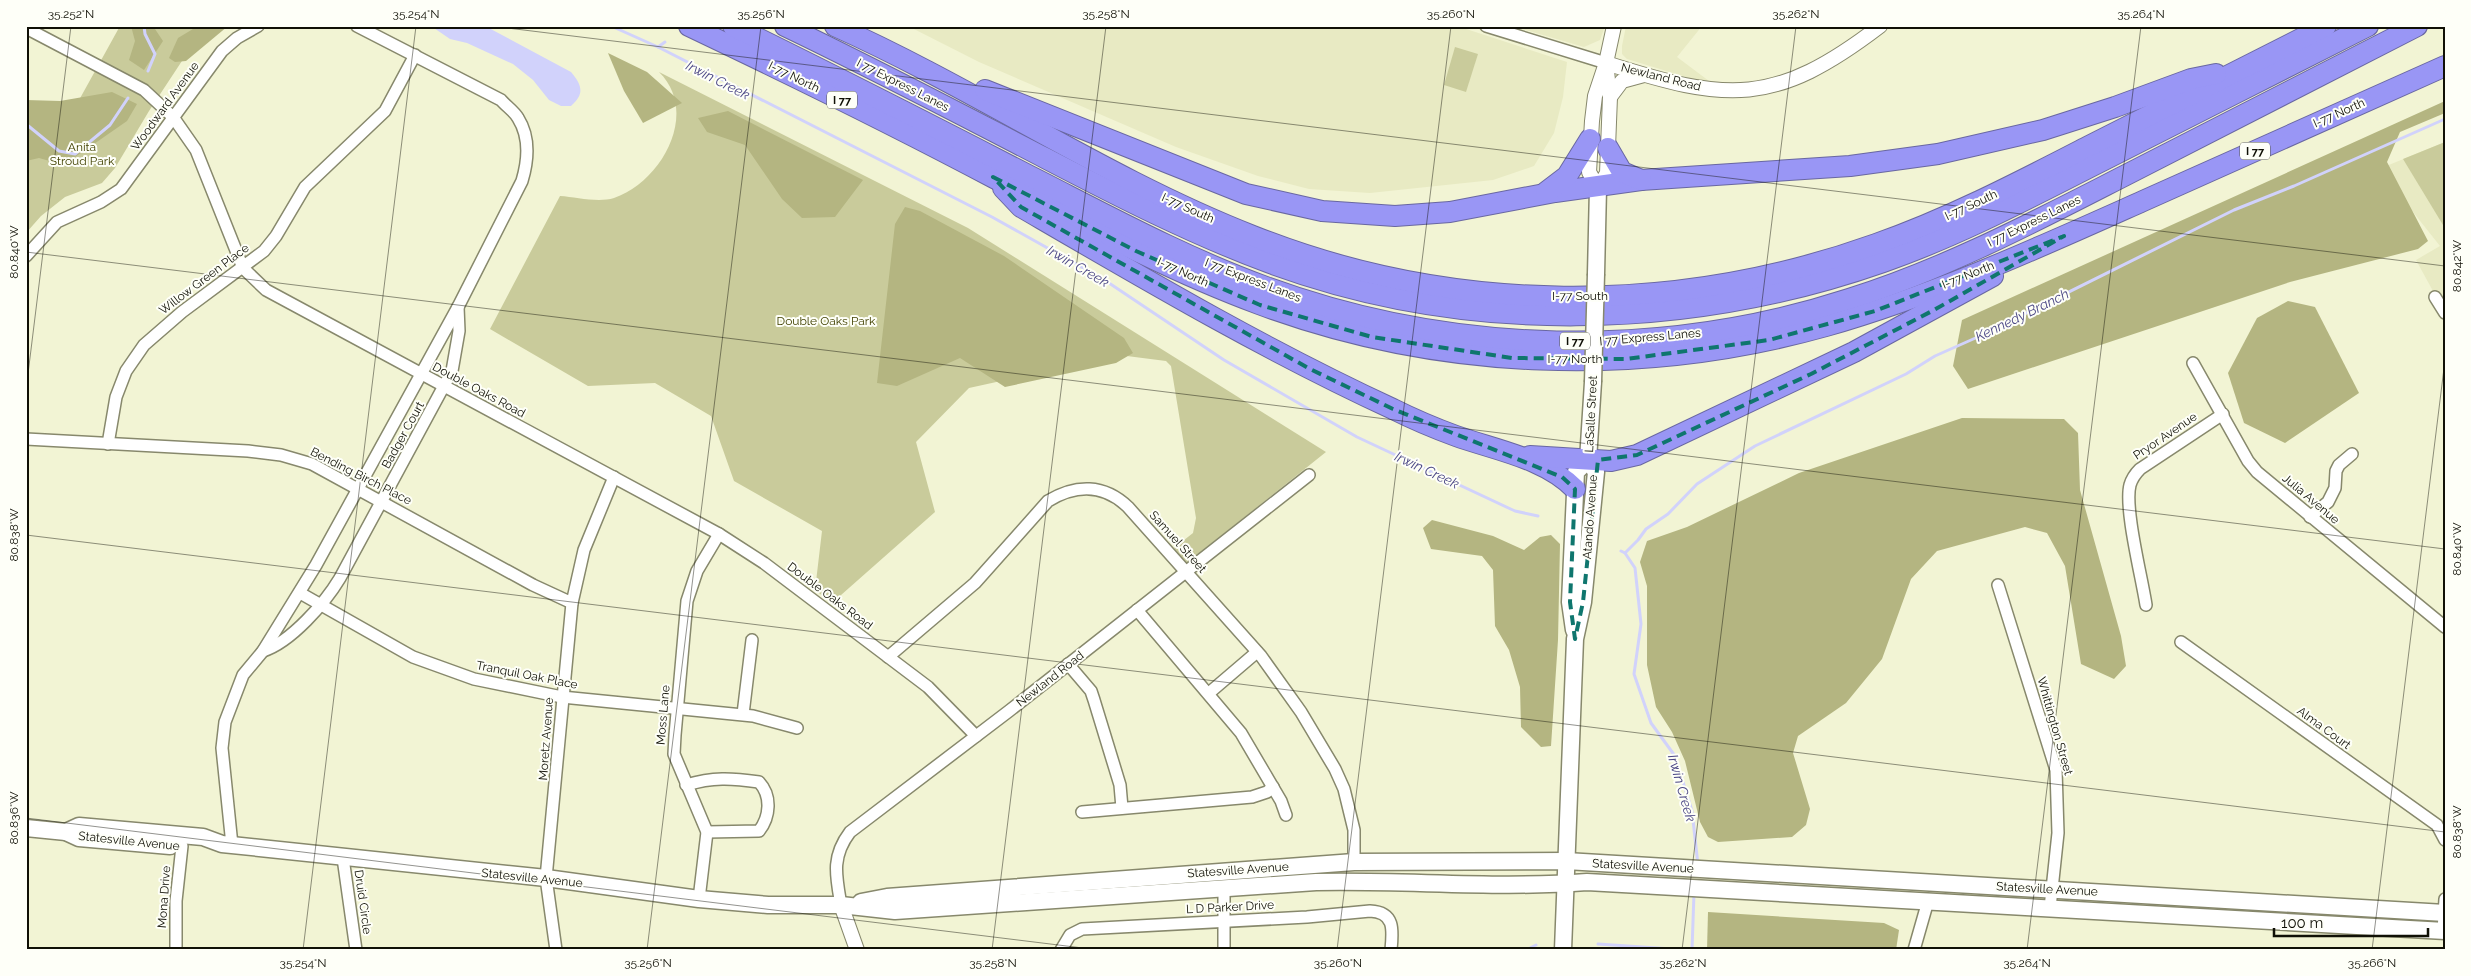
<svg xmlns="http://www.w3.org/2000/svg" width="2471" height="976" viewBox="0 0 2471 976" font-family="Raleway,sans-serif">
  <rect width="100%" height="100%" fill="#f2f4d4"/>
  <g fill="#e8eac3">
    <path d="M 908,26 L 1457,26 L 1567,62 L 1563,97 L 1554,133 L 1534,166 L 1493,180 L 1370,193 L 1309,189 L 1258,176 L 1176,147 L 979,62 Z"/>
    <path d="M 1512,26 L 1605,26 L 1600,40 L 1584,47 Z"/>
    <path d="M 1626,26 L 1702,26 L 1677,57 L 1709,81 L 1696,80 L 1627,59 L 1622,54 L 1622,46 Z"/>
    <path d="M 2445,142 L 2445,313 L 2416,260 L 2440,246 L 2379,169 Z"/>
  </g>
  <g fill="#c9cb9b">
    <path d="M 120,26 L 205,26 L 149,111 L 115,168 L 102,183 L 65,197 L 41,216 L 26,233 L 26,156 L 68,120 Z"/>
    <path d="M 1455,47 L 1478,54 L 1466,92 L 1444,85 Z"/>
    <path d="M 659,72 L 968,228 L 1326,452 L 1186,564 L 1174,548 L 1193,533 L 1196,518 L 1171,366 L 1166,361 L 1119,355 L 969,388 L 916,442 L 935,512 L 832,603 L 815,590 L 822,531 L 734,481 L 711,416 L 655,383 L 588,386 L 490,329 L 560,196 C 576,197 598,203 614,198 C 662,182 700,112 659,72 Z"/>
    <path d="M 2445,142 L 2445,225 L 2443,225 L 2403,159 Z"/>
  </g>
  <g fill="#b4b581">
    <path d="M 131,26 L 153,26 L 163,41 L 144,70 L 129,60 L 135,41 Z"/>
    <path d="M 198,26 L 228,26 L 186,61 L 175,62 L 169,58 L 178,38 Z"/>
    <path d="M 608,53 L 647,72 L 682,103 L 643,123 L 624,91 Z"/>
    <path d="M 112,92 L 137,104 L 127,121 L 68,162 L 53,162 L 39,158 L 26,161 L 26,100 L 60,101 Z"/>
    <path d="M 2445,101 L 2445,113 L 2400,132 L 2387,162 L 2428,241 L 2418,249 L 2290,282 L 1968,389 L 1953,366 L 1962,320 Z"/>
    <path d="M 728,111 L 863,180 L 835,217 L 802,218 L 782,199 L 745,145 L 707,132 L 698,118 Z"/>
    <path d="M 905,207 L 920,211 L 1004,256 L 1124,338 L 1133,353 L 1116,363 L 1005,387 L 960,358 L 897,386 L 877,383 L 895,224 Z"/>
    <path d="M 2288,301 L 2315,307 L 2359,393 L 2285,443 L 2244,423 L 2228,373 L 2257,318 Z"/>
    <path d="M 1962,418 L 2064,419 L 2078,433 L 2080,490 L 2121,636 L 2126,666 L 2114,679 L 2081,664 L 2065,566 L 2047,533 L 2025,527 L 1937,551 L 1911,579 L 1882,659 L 1846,703 L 1798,736 L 1793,753 L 1810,809 L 1806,825 L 1792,837 L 1718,842 L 1708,837 L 1700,822 L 1685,761 L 1672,732 L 1656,707 L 1647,665 L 1647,586 L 1640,562 L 1647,541 L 1687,527 L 1799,473 Z"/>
    <path d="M 1432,520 L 1493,536 L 1524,550 L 1540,537 L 1551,535 L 1560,544 L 1558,640 L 1551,746 L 1541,747 L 1521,727 L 1520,687 L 1509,650 L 1495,626 L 1493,570 L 1482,556 L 1431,549 L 1423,528 Z"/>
    <path d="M 1708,912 L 1884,923 L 1899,930 L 1896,950 L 1707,950 Z"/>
  </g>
  <path fill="#d1d2fb" d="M 431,26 L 485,26 L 571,72 C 582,85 585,94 571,106 L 561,106 L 549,100 L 533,80 L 513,64 L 467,43 L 450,39 Z"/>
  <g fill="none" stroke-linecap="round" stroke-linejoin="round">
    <g stroke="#d1d2fb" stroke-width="3">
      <path d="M 144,26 L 145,34 L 155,54 L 148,71"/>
      <path d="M 611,26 L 658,47 L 992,217 L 1103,279 L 1224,360 L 1357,437 L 1515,511 L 1538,516"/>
      <path d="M 658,47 L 665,42"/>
      <path d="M 26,124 L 59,151 L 75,154 L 110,125 L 128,98"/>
      <path d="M 1621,551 L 1625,553 L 1635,568 L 1641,624 L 1634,674 L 1651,723 L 1675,756 L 1692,811 L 1698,865"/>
      <path d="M 1625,553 L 1638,540 L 1646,529 L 1668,514 L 1697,484 L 1755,446 L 1906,374 L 1935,356 L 1980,336 L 2234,210 L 2294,186 L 2445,119"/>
      <path d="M 1598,944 L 1687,950"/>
      <path d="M 1526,950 L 1536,945"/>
      <path d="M 1692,950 L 1694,893"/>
    </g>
    <g stroke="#87886c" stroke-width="14">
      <g id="minor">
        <path d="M 1486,26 L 1606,63"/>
        <path d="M 26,28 L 144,90 L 173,117 L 196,150 L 243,268 L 266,290 L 719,534 L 764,563 L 928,687 L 976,736"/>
        <path d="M 26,256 L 57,222 L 101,202 L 121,189 L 222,51 L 237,38 L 258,26"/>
        <path d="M 2435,297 L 2445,313"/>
        <path d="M 2193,363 L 2248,461 L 2257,472 L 2445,627"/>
        <path d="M 26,439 L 248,451 L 281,455 L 312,464 L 533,585 L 572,603"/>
        <path d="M 108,444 L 116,397 L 126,371 L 144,345 L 182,312 L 264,251 L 276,236 L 305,187 L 385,111 L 415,55"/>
        <path d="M 2310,517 L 2328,502 L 2335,488 L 2336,471 L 2339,465 L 2352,454"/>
        <path d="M 1998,585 L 2056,770 L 2058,833 L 2050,908"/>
        <path d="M 300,593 L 413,657 L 474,679 L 562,697 L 753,716 L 797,728"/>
        <path d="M 2146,605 C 2142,578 2124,508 2130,485 C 2132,478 2135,474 2140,469 L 2223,414"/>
        <path d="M 1137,610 L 1241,733 L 1281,801 L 1286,815"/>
        <path d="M 2181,642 L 2437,825 L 2445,840"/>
        <path d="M 263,651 C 291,642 325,603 340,578 L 452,371 L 459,331 L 458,307"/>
        <path d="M 888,657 L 975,583 L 1048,501 C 1076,484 1104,484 1128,507 L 1261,656 L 1301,712 L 1335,769 L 1344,789 L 1354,830 L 1354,862"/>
        <path d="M 1068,664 L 1091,691 L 1094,700 L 1120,785 L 1122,808"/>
        <path d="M 1209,693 L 1257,652"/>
        <path d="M 743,714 L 752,640"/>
        <path d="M 686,785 C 713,777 731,778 759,782 C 772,796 770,817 759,831 L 707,832"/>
        <path d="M 1082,812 L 1252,797 L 1267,792 L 1273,787"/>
        <path d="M 232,845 L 222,748 L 225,722 L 243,675 L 263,651 L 316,565 L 458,307 L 522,181 C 528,161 530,137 518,118 C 514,111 506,106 501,100 L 357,26"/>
        <path d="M 343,858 L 356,950"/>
        <path d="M 699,899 L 707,832 L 674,754 L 675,735 L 687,601 L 697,571 L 719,534"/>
        <path d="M 841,905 C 836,876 831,857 850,832 L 1009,711 L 1309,475"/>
        <path d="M 2443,931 L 2445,899"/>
        <path d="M 176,950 L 176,901 L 182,846"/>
        <path d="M 556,950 L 546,878 L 572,603 L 584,550 L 614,477"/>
        <path d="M 1061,950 L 1070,935 L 1082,929 L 1307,917 L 1370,911 C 1395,912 1393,930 1391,950"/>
        <path d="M 1224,950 L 1224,887"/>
        <path d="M 1914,950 L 1928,901"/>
      </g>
    </g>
    <g stroke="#87886c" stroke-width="16">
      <g id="tertiary">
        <path d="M 1606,63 L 1610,97 L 1607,173 L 1598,188 L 1589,172 L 1592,121 L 1595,96 L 1606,63 L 1614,26"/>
        <path d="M 1606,63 C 1728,102 1774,107 1880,26"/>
        <path d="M 1610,97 L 1622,81 L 1644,75"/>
        <path d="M 841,905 L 857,950"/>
      </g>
    </g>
    <g stroke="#87886c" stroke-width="19">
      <g id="secondary">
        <path d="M 1596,274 L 1598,188"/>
        <path d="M 1588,460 L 1593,382"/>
        <path d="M 1574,630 L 1570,602 L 1576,472 L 1588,460"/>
        <path d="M 26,828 L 66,832 L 79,838 L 170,846"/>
        <path d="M 66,832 L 79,826 L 203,837 L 222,844 L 546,878 L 699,899 L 768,905 L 841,905 L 895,911 L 1316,882 C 1407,880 1497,889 1587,882 L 2445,931"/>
        <path d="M 861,902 L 887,897 L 1354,862 L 1566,861 L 2445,913"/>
        <path d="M 1563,950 L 1575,639 L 1583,602 L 1596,472 L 1588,460"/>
      </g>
    </g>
    <g stroke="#6967a1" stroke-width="22">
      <g id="motorway">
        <path d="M 689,26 C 792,75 894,125 994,178 C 1081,223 1167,270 1259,304 C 1439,371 1641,378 1826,326 C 1935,295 2040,247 2143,201 C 2243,156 2344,111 2445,66"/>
        <path d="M 733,26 C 831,74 929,124 1026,174 C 1105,214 1183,257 1266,287 C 1452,355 1661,360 1849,299 C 1945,269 2034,222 2124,176 C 2221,126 2319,76 2417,26"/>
        <path d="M 785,26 C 873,68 958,113 1045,158 C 1118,196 1192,234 1270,263 C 1466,335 1686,331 1883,262 C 1958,236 2029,198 2100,162 C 2189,117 2279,71 2368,26"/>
        <path d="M 835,26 C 978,90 1107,179 1253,236 C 1452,315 1675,316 1876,244 C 1950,218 2019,182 2089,146 C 2168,106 2247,66 2326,26"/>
        <path d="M 985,90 L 1246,194 L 1322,211 L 1395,216 L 1450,212 L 1555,192 L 1641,180 L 1850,166 L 1938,154 L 2043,130 L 2115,107 L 2191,79 L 2216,74"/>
        <path d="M 1608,148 L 1622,172 L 1641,180"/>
        <path d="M 1003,188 L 1021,207 C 1143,278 1265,350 1393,409 C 1413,419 1434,428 1456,436 C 1495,450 1545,458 1575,489"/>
        <path d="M 1546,192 L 1567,176 L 1590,139"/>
        <path d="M 1530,456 L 1611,461 L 1637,455 L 1854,352 L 1993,276"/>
      </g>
    </g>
    <use href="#minor" stroke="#fff" stroke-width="11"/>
    <use href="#tertiary" stroke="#fff" stroke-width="14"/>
    <use href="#secondary" stroke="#fff" stroke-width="16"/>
    <use href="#motorway" stroke="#9996f5" stroke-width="20"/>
    <g stroke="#87886c" stroke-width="19" stroke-linecap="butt">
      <path id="secondary-bridge" d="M 1593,382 L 1596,274"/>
    </g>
    <use href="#secondary-bridge" stroke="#fff" stroke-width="16"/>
  </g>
  <path fill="none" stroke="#0f766e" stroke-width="4" stroke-dasharray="10 6" stroke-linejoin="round" d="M 993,177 L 1136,251 L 1260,305 L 1372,337 L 1512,358 L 1626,359 L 1769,340 L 1875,311 L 2064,236 L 1934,310 L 1811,374 L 1637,455 L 1598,460 L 1583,602 L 1575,639 L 1570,602 L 1575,489 L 1562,477 L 1393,409 L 1310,369 L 1021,207 Z"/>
  <path fill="none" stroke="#101006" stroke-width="1" stroke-opacity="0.45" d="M 491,26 L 2445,266M 26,252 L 2445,549M 26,390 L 71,26M 26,535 L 2445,832M 26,818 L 1099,950M 303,950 L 416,26M 647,950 L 761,26M 992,950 L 1106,26M 1337,950 L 1451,26M 1682,950 L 1796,26M 2027,950 L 2141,26M 2372,950 L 2445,360"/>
  <g text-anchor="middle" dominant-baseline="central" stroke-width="4" stroke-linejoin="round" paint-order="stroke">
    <g fill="#fefff8" stroke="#57584f" stroke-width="1">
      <rect x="827" y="91.5" width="30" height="17" rx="4"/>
      <rect x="2240" y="142.5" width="30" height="17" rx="4"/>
      <rect x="1560" y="332.5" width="30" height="17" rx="4"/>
    </g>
    <g font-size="11" font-weight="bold" fill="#101006">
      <text x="842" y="100">I 77</text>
      <text x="2255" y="151">I 77</text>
      <text x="1575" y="341">I 77</text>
    </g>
    <g font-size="12" fill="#101006" stroke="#fefff8">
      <text transform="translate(794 77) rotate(26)">I-77 North</text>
      <text transform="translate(1661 77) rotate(14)">Newland Road</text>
      <text transform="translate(903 85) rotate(27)">I 77 Express Lanes</text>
      <text transform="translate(165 106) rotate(-54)">Woodward Avenue</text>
      <text transform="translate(2339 113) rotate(-24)">I-77 North</text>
      <text transform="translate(1971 205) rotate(-25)">I-77 South</text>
      <text transform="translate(1188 208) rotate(24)">I-77 South</text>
      <text transform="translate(2034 221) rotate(-26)">I 77 Express Lanes</text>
      <text transform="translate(1183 272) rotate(24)">I-77 North</text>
      <text transform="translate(1968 275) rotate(-22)">I-77 North</text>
      <text transform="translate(204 279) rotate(-37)">Willow Green Place</text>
      <text transform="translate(1253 280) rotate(21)">I 77 Express Lanes</text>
      <text x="1580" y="296">I-77 South</text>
      <text transform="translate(1650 337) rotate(-5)">I 77 Express Lanes</text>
      <text x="1575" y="359">I-77 North</text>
      <text transform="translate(479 390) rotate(28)">Double Oaks Road</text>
      <text transform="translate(1591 414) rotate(-87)">LaSalle Street</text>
      <text transform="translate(403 435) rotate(-61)">Badger Court</text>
      <text transform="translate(2165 436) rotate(-34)">Pryor Avenue</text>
      <text transform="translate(361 476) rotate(27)">Bending Birch Place</text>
      <text transform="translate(2311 499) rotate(40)">Julia Avenue</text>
      <text transform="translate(1590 517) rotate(-86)">Atando Avenue</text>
      <text transform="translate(1178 542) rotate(48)">Samuel Street</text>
      <text transform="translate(830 596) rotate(37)">Double Oaks Road</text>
      <text transform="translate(527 675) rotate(11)">Tranquil Oak Place</text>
      <text transform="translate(1050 679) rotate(-38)">Newland Road</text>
      <text transform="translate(663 715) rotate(-85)">Moss Lane</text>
      <text transform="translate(2055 726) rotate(74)">Whittington Street</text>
      <text transform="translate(2324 728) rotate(36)">Alma Court</text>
      <text transform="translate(546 739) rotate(-86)">Moretz Avenue</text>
      <text transform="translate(129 841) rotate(6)">Statesville Avenue</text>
      <text transform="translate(1643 866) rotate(3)">Statesville Avenue</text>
      <text transform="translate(1238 870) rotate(-4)">Statesville Avenue</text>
      <text transform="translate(532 878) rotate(6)">Statesville Avenue</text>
      <text transform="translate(2047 889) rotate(3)">Statesville Avenue</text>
      <text transform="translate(164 897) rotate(-86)">Mona Drive</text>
      <text transform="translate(363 902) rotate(82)">Druid Circle</text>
      <text transform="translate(1230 907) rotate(-3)">L D Parker Drive</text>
    </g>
    <g font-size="12" fill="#414100" stroke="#fefff8">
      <text x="82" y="147">Anita<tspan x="82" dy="14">Stroud Park</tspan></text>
      <text x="826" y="321">Double Oaks Park</text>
    </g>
    <g font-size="14" font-style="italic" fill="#4c4886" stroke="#fefff8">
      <text transform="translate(718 80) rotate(27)">Irwin Creek</text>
      <text transform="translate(1078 266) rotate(30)">Irwin Creek</text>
      <text transform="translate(2022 315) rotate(-26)">Kennedy Branch</text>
      <text transform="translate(1427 470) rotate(25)">Irwin Creek</text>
      <text transform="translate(1682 788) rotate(74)">Irwin Creek</text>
    </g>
  </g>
  <rect width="2471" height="976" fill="none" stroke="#fefff8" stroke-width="55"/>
  <path d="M2274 928v8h154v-8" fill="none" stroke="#101006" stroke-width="2.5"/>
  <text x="2281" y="928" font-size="15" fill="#101006" stroke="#fefff8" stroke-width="4" paint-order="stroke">100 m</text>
  <rect x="28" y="28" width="2416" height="920" fill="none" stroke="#101006" stroke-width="2"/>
  <g font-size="12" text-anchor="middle" fill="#101006">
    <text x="71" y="18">35.252°N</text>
    <text x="416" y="18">35.254°N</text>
    <text x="761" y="18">35.256°N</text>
    <text x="1106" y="18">35.258°N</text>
    <text x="1451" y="18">35.260°N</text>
    <text x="1796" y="18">35.262°N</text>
    <text x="2141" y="18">35.264°N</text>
    <text transform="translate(14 252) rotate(-90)" y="4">80.840°W</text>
    <text transform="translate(2457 266) rotate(-90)" y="4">80.842°W</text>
    <text transform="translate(14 535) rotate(-90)" y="4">80.838°W</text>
    <text transform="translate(2457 549) rotate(-90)" y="4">80.840°W</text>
    <text transform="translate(14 818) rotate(-90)" y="4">80.836°W</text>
    <text transform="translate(2457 832) rotate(-90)" y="4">80.838°W</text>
    <text x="303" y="967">35.254°N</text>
    <text x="648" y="967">35.256°N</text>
    <text x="993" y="967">35.258°N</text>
    <text x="1338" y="967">35.260°N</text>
    <text x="1683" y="967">35.262°N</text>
    <text x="2027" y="967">35.264°N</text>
    <text x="2372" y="967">35.266°N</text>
  </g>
</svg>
